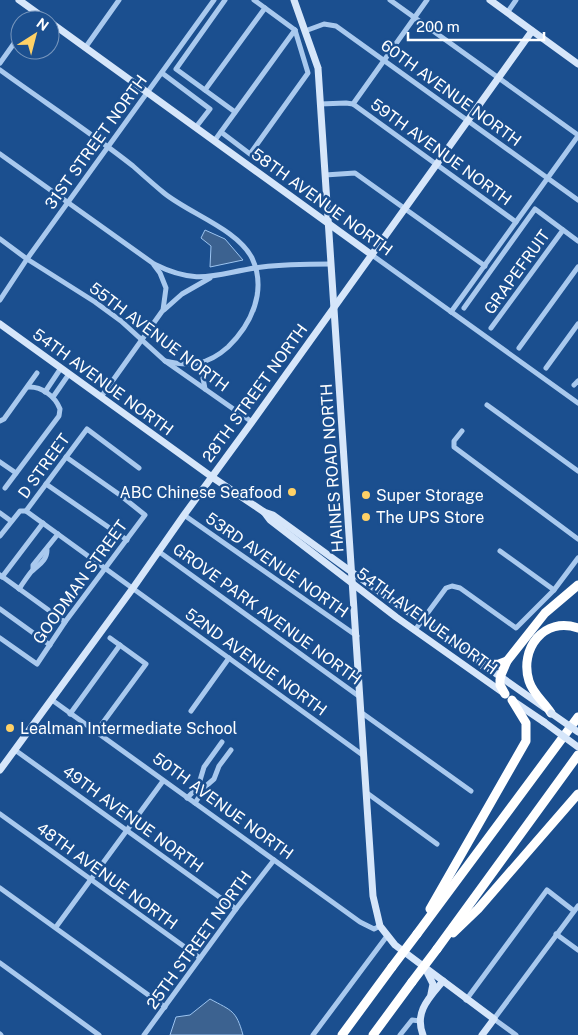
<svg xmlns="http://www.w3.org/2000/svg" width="578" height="1035" viewBox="0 0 578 1035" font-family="'Public Sans',sans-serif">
  <rect width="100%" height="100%" fill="#1b4f8f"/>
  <g fill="#3c6290" stroke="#9cc4f0">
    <path d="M 205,230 L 225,239 L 243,260 L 210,267 L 211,246 L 201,238 Z"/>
    <path d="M 210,999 C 232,1011 236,1010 243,1035 L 170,1035 L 176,1017 L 190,1015 Z"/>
  </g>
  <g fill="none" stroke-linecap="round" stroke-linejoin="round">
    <g stroke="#a9c9ee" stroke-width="5">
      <path d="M 225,0 L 176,69 L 235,112"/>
      <path d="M 254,0 L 295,30"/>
      <path d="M 390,0 L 578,135"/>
      <path d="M 507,13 L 516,0"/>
      <path d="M 30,20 L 36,12"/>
      <path d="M 305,31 L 324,24 L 336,26 L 578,200"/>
      <path d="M 85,48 L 119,0"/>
      <path d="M 0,63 L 20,35"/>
      <path d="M 0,70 C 44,102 90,132 133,166 C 143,175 153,184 164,193 C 190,214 237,229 252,258 C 267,290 252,324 228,347 C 208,365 190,367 165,361"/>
      <path d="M 162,73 L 210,109 L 196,127"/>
      <path d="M 205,90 L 265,8"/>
      <path d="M 320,104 L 346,103 L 353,104 L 516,222"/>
      <path d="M 353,104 L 427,0"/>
      <path d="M 221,132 L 250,154 L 308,73 L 295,30"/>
      <path d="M 215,140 L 295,30"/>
      <path d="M 0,154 L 154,264 C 200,287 216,273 262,267 C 285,264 308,264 331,264"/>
      <path d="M 325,175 L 355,173 L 485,266"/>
      <path d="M 0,239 L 27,259 L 95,302 L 121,321 L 165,361 L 252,422"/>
      <path d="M 372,255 L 578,403"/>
      <path d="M 0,300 L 27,259 L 214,0"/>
      <path d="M 464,308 L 535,209 L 578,241"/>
      <path d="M 164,310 L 182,294 L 210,278"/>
      <path d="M 451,312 L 578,136"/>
      <path d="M 491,328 L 563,230"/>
      <path d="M 519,348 L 578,267"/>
      <path d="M 204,362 L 203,378 L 205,389"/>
      <path d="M 546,368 L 578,324"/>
      <path d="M 574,385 L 578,381"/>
      <path d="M 45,392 L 61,368"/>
      <path d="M 53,397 L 69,374"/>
      <path d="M 101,397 L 163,310 L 166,288 L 160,273 L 154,265"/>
      <path d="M 487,405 L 578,471"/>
      <path d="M 0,421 L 4,419 L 37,373"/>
      <path d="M 462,431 L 454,441 L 454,447 L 578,539"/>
      <path d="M 0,462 L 16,473"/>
      <path d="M 46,484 L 127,540"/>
      <path d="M 5,488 L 59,416 L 60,409 C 55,396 41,386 28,387"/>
      <path d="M 26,511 L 364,756"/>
      <path d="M 0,513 L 11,521"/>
      <path d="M 184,515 L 357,636"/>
      <path d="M 0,536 L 20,511 L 26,511 L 87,429 L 139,468"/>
      <path d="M 158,551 L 360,697"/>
      <path d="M 500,551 L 554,590"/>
      <path d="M 33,570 L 33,565 L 58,534"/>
      <path d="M 0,575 L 65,622"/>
      <path d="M 2,577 L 43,523"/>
      <path d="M 19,589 C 23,583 27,577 31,572 C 38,565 47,561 47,550"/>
      <path d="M 0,609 L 50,645"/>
      <path d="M 415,630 L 446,588 L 452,586 L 460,588 L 516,628 L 554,590 L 578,558"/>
      <path d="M 0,638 L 37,664 L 65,622 L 145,515 L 120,495 L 66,457"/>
      <path d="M 52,700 L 360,922 L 374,929 L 380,926"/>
      <path d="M 191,711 L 229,658"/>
      <path d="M 362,713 L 471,791"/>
      <path d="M 70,714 L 120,645"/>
      <path d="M 96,732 L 146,664 L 110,638"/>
      <path d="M 15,750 L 236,909"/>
      <path d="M 367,793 L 437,844"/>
      <path d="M 187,798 L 198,787 L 204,767 L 222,742"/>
      <path d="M 195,803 L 206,786 L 214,779 L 219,766 L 231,750"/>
      <path d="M 0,814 L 200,958"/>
      <path d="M 0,888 L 165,1007"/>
      <path d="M 56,927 L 163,781"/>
      <path d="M 556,934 L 578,950"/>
      <path d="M 0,963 L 99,1035"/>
      <path d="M 466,1000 L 547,890 L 574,911"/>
      <path d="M 0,1034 L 1,1035"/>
      <path d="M 144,1035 L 236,909 L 274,860"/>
      <path d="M 313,1035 L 387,936"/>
      <path d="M 400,1035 L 412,1020 L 420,1021"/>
      <path d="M 516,1035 L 494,1019 L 578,906"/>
    </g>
    <g stroke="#d6e6fa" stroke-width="7">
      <path d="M 19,0 L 47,20"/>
      <path d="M 294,0 L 318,68 C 337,344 356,620 373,896 L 380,926 L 395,945 L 494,1019 L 482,1035"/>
      <path d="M 490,0 L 578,64"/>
      <path d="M 50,22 L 372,255"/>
      <path d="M 0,324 L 212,477 L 264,512 L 273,515 L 353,573 L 545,708"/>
      <path d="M 264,512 L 270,520 L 396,617 L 505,694"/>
      <path d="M 513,701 L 544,722"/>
      <path d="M 0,770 L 133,588 L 184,515 L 252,422 L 532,31"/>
      <path d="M 427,972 L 433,984 L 431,994"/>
      <path d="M 423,1035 C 414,1012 429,998 443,981"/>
    </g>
    <g stroke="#fff" stroke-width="9">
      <path d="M 483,665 L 499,664 L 507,661"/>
      <path d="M 505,694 L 500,685 L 500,680 L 501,675 L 507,661 L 545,613 L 578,585"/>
      <path d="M 551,713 C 544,702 533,694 529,681 C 519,649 544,616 578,628"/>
      <path d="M 430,909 L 526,741 L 526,723 L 512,700"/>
      <path d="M 453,933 L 478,909 L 578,794"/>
      <path d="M 417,934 L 578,717"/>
      <path d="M 437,949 L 578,755"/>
      <path d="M 342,1035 L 392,967"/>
      <path d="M 373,1035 L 412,982"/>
    </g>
    <g stroke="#d6e6fa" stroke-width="7">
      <path d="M 551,713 L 578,732"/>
      <path d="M 544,722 L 578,747"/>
    </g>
    <g stroke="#fff" stroke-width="9">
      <path d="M 392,967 L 417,934"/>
      <path d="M 412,982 L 437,949"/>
    </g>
  </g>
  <g fill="#ffd166" stroke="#1b4f8f" stroke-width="2">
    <circle cx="292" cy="492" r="5"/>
    <circle cx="366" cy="495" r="5"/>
    <circle cx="366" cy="517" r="5"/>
    <circle cx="10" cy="728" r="5"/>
  </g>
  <g text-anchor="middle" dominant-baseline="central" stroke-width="5" stroke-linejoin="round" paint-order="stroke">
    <g font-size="16" fill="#fff" stroke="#1b4f8f">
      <text transform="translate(451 93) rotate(36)">60TH AVENUE NORTH</text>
      <text transform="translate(96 142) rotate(-54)">31ST STREET NORTH</text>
      <text transform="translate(441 152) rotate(36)">59TH AVENUE NORTH</text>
      <text transform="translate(322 202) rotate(36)">58TH AVENUE NORTH</text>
      <text transform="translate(517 272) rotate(-54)">GRAPEFRUIT</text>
      <text transform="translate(159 337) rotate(37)">55TH AVENUE NORTH</text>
      <text transform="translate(103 382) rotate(36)">54TH AVENUE NORTH</text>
      <text transform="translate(255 393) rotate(-54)">28TH STREET NORTH</text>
      <text transform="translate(44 466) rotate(-54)">D STREET</text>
      <text transform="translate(332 468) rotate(-94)">HAINES ROAD NORTH</text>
      <text transform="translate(277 565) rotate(35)">53RD AVENUE NORTH</text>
      <text transform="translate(80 582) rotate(-54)">GOODMAN STREET</text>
      <text transform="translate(267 614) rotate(36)">GROVE PARK AVENUE NORTH</text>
      <text transform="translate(427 621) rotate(36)">54TH AVENUE NORTH</text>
      <text transform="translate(256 662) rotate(36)">52ND AVENUE NORTH</text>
      <text transform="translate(223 806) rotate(36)">50TH AVENUE NORTH</text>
      <text transform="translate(133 819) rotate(36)">49TH AVENUE NORTH</text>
      <text transform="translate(107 876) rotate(36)">48TH AVENUE NORTH</text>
      <text transform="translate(199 940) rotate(-54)">25TH STREET NORTH</text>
    </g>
    <g font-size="16" fill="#fff" stroke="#1b4f8f" text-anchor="start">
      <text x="282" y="492" text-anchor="end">ABC Chinese Seafood</text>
      <text x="376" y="495">Super Storage</text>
      <text x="376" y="517">The UPS Store</text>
      <text x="20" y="728">Lealman Intermediate School</text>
    </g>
  </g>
  <g transform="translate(35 35) rotate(36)"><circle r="24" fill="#1b4f8f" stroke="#7695bc"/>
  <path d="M0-4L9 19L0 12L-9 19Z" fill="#ffd166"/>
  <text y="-8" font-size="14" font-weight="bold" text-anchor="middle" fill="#ffffff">N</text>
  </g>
  <path d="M408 32v8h136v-8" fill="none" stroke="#ffffff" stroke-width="2.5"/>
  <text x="416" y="32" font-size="15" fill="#ffffff" stroke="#1b4f8f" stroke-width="4" paint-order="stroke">200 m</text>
</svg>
